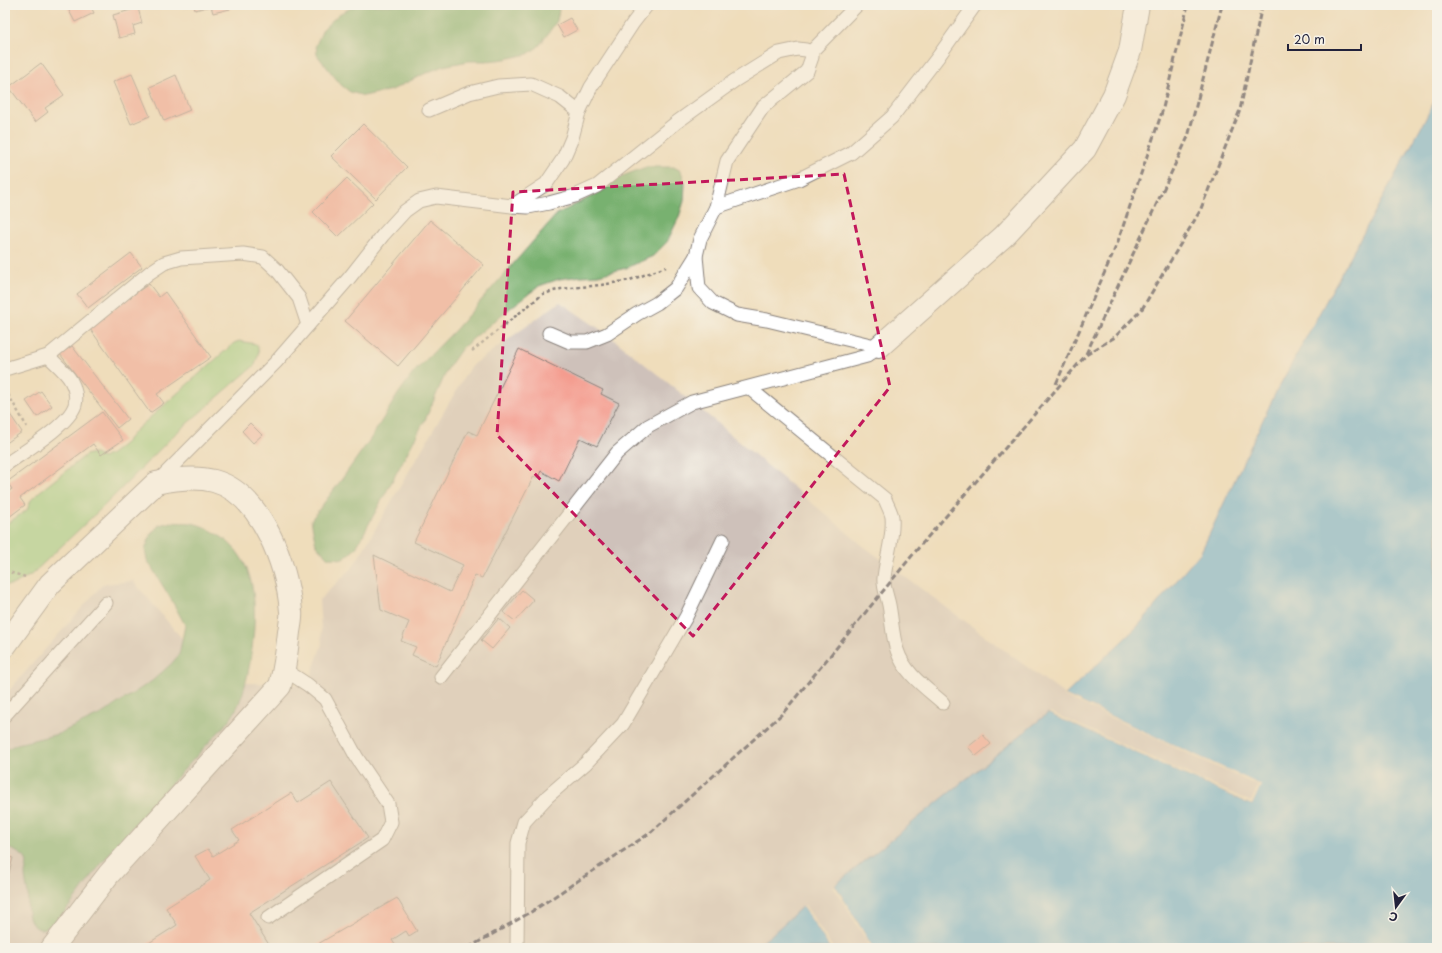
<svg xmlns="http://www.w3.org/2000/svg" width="1442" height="953" viewBox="0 0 1442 953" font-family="'Playpen Sans',sans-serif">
  <rect width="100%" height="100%" fill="#f7f3e8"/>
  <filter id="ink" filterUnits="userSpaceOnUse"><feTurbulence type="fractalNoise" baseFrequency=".025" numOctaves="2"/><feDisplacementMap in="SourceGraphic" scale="8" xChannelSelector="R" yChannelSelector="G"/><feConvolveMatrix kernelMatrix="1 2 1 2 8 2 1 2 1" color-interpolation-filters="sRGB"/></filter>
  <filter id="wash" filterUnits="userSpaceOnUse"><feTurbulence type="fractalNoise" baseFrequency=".012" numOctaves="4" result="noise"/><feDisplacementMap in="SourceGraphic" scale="16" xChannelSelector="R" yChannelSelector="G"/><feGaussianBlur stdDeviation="0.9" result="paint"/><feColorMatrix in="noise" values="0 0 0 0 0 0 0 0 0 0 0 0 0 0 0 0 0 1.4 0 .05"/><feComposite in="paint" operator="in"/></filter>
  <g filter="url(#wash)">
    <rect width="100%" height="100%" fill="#efddbb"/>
    <path fill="#cec1ba" d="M 560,302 L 607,334 L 692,402 L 862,545 L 1065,695 L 1261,785 L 1252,805 L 835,885 L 873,948 L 830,948 L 803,907 L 770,936 L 755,948 L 5,948 L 5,695 L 103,584 L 133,581 L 219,682 L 308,685 L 322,644 L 319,600 L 353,567 L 470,367 Z"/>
    <path fill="#96ce81" stroke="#5c785e" d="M 239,341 L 256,344 C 261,351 257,358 255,365 L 175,434 L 107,503 L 31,575 L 12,585 L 5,585 L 5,525 L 27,510 L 31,500 L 39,492 L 86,455 L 93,453 L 103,458 L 111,454 L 125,443 L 136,430 L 234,343 Z"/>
    <g fill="#78b16f" stroke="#4d6a55">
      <path d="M 357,5 L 557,5 L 559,10 L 557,21 L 539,46 L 528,54 L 505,59 L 488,61 L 469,61 L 443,66 L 424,74 L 392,90 L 364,96 L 350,92 L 341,85 L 317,55 L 316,45 L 323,29 L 339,14 Z"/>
      <path d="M 646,167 L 674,167 L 681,171 L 685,183 L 684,201 L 679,217 L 667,242 L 653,256 L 626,268 L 598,275 L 581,276 L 559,279 L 539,286 L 505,312 L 462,348 L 448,368 L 426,418 L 356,548 L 344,559 L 328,558 L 316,545 L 311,520 L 339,483 L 371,438 L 398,394 L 414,372 L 456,329 L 557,214 L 604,190 L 622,176 Z"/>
      <path d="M 171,522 C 178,523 185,522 192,523 C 201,525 210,529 217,534 C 258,559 257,606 252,649 C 249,672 243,703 229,721 C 197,755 166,789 135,824 C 120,842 103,860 89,880 C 81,890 51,937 37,928 C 25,920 28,906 28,895 C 27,888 25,880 25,874 C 26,867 29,862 24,857 C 19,852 11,849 5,847 L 5,750 L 17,744 L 58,734 L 103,713 L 152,681 L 171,664 L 179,655 L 185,625 L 172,601 L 147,560 L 145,550 L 151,534 L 159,525 Z"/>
    </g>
    <g fill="#60b0da" stroke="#41698a">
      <path d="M 1437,96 L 1437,948 L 873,948 L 835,885 L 1048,713 L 1252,805 L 1260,785 L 1065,695 L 1137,627 L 1201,552 L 1275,394 L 1422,126 Z"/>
      <path d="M 803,906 L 830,948 L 755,948 L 770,936 Z"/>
    </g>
    <g fill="#efddbb">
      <path d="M 1065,695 L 1261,785 L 1252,805 L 1048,713 L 1050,712 L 1251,802 L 1258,786 L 1064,696 Z"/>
      <path d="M 835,885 L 873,948 L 871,948 L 833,886 Z"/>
      <path d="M 805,905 L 832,947 L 832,948 L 830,948 L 803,906 Z"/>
    </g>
    <g id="blocks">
      <g fill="#f49c8f">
        <path d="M 66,5 L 90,5 L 94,13 L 75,22 Z"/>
        <path d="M 194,5 L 229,5 L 230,9 L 213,13 L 211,6 L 195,10 Z"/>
        <path d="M 138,8 L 142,23 L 133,26 L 135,34 L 119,38 L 113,15 Z"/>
        <path d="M 570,18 L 577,30 L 564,37 L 557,25 Z"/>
        <path d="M 41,63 L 64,95 L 45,108 L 48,112 L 35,122 L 9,87 Z"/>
        <path d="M 132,74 L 150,116 L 131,124 L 113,82 Z"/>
        <path d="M 176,75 L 190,110 L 164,121 L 150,87 Z"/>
        <path d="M 363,124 L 407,167 L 376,199 L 331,156 Z"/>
        <path d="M 347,178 L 373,203 L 338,237 L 313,212 Z"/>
        <path d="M 430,220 L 484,265 L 398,366 L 345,321 Z"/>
        <path d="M 131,253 L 142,267 L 88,308 L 77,294 Z"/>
        <path d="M 149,284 L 159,297 L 165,292 L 211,357 L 157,394 L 164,403 L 150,413 L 88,326 Z"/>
        <path d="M 72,346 L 128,419 L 117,428 L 60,354 Z"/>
        <path d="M 519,349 L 603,390 L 601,394 L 619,403 L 597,446 L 580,438 L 559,481 L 541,471 L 538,478 L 534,476 L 482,578 L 475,575 L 436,666 L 412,655 L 416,647 L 401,641 L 409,622 L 381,610 L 374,555 L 450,592 L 463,565 L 414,542 L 468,431 L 477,435 Z"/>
        <path d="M 41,391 L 52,406 L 37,417 L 26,401 Z"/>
        <path d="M 5,407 L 22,432 L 5,444 Z"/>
        <path d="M 102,412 L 123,440 L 101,455 L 93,444 L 20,498 L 25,505 L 5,520 L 5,494 L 12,489 L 7,482 Z"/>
        <path d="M 250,423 L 262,435 L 253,443 L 242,431 Z"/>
        <path d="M 522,590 L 534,600 L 515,621 L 503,612 Z"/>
        <path d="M 499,618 L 510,628 L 492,649 L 481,640 Z"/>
        <path d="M 983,735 L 991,744 L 976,756 L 968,747 Z"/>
        <path d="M 331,782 L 368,838 L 249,913 L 271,948 L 141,948 L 177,925 L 166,908 L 210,880 L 195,856 L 208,849 L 213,856 L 239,840 L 232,830 L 291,793 L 298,803 Z"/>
        <path d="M 5,856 L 13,858 L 5,887 Z"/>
        <path d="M 397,898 L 417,931 L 409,936 L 406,931 L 392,940 L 397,948 L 311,948 Z"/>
      </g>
    </g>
  </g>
  <g filter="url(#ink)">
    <use href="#blocks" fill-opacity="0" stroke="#88807b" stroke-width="1"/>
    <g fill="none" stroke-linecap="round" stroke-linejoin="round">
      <g stroke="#88807b" stroke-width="15">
        <g id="service">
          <path d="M 857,5 L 811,52 L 812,57 L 807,71 L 763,107 L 727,161 L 716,207 L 700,239 L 696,256 L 699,288 L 713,303 L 737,315 L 767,320 L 879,347"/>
          <path d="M 429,110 L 469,93 L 498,86 L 531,84 L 560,97 L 579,112"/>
          <path d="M 512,206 L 546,184 L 563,159 L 572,138 L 579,112 L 591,87 L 633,23 L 647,5"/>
          <path d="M 716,207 L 799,179 L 851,153 L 892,117 L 938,57 L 975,5"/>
          <path d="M 549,333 L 570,342 L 587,342 L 607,334 L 637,314 L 657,303 L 676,288 L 696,256"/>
          <path d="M 5,369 L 48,356 L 149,273 L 164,263 L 181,258 L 243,254 L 263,257 L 277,270 L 299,298 L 308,325"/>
          <path d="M 749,388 L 885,499 C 887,505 891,511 892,517 C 894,537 886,558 884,578 C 883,587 887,595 889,605 C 892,620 892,635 897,650 C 904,673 926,688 943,703"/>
          <path d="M 5,465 C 23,452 68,426 75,405 C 77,398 75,388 71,381 C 67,373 55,363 48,356"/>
          <path d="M 157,482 L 276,362 L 350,277 L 383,235 L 405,211 L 419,201 L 436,197 L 512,206 L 528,207 L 549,203 L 575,196 L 597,186 L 677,122 L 734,81 L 779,53 L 798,49 L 806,50 L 811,52"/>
          <path d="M 441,677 L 617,453 L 648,426 L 692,402 L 867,356 L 879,347"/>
          <path d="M 5,715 L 106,603"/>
          <path d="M 268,918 L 382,840 L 391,822 L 388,804 L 357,758 L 325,699 L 308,685 L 285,670"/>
          <path d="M 517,948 L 518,843 L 524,822 L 548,796 L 586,763 L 623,724 L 686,617 L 723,540"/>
        </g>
      </g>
      <g stroke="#88807b" stroke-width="24">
        <g id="minor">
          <path d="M 879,347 L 1004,236 L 1085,149 L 1114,95 L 1130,51 L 1138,5"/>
          <path d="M 5,646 L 50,584 L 156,483 C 175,479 195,476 214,481 C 262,494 287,566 291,611 C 292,617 290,625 289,632 C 287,650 285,668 280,686 L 109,874 L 52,948"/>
        </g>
      </g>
      <g stroke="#88807b" stroke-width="2.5" stroke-dasharray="3 3" stroke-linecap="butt">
        <path d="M 472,351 L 543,294 L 561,289 L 601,285 L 630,280 L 666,267"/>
        <path d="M 5,389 L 27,427"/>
        <path d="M 5,571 L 26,577"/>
      </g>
      <use href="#service" stroke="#fff" stroke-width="13"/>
      <use href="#minor" stroke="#fff" stroke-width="22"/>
      <g stroke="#22223b" stroke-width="3" stroke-dasharray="6 3" stroke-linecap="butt">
        <path d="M 1086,354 L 1188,137 L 1222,5"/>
        <path d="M 1056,384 L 1117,244 L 1162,112 L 1188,5"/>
        <path d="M 468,948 L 531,912 L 650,833 L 783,713 L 920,546 L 1086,355 L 1115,337 L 1142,309 L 1200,211 L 1240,110 L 1262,5"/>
      </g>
    </g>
  </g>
  <path d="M0 0H1442V953H0ZM 844,174 L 890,387 L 693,636 L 497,435 L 513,192 Z" fill="#efddbb" fill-opacity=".55" fill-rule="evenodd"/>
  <path fill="none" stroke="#c2185b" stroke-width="3" stroke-dasharray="8 5" stroke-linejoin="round" d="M 844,174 L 890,387 L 693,636 L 497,435 L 513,192 Z"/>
  <rect width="1442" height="953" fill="none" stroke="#f7f3e8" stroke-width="20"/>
  <g transform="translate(1396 907) rotate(195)" stroke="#f7f3e8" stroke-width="3" paint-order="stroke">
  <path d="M0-3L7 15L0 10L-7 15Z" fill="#22223b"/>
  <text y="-6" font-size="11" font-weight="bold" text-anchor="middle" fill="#22223b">С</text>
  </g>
  <path d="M1288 44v6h73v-6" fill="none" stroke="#22223b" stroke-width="2"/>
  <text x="1294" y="44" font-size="12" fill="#22223b" stroke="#f7f3e8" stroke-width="3" paint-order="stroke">20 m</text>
</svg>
